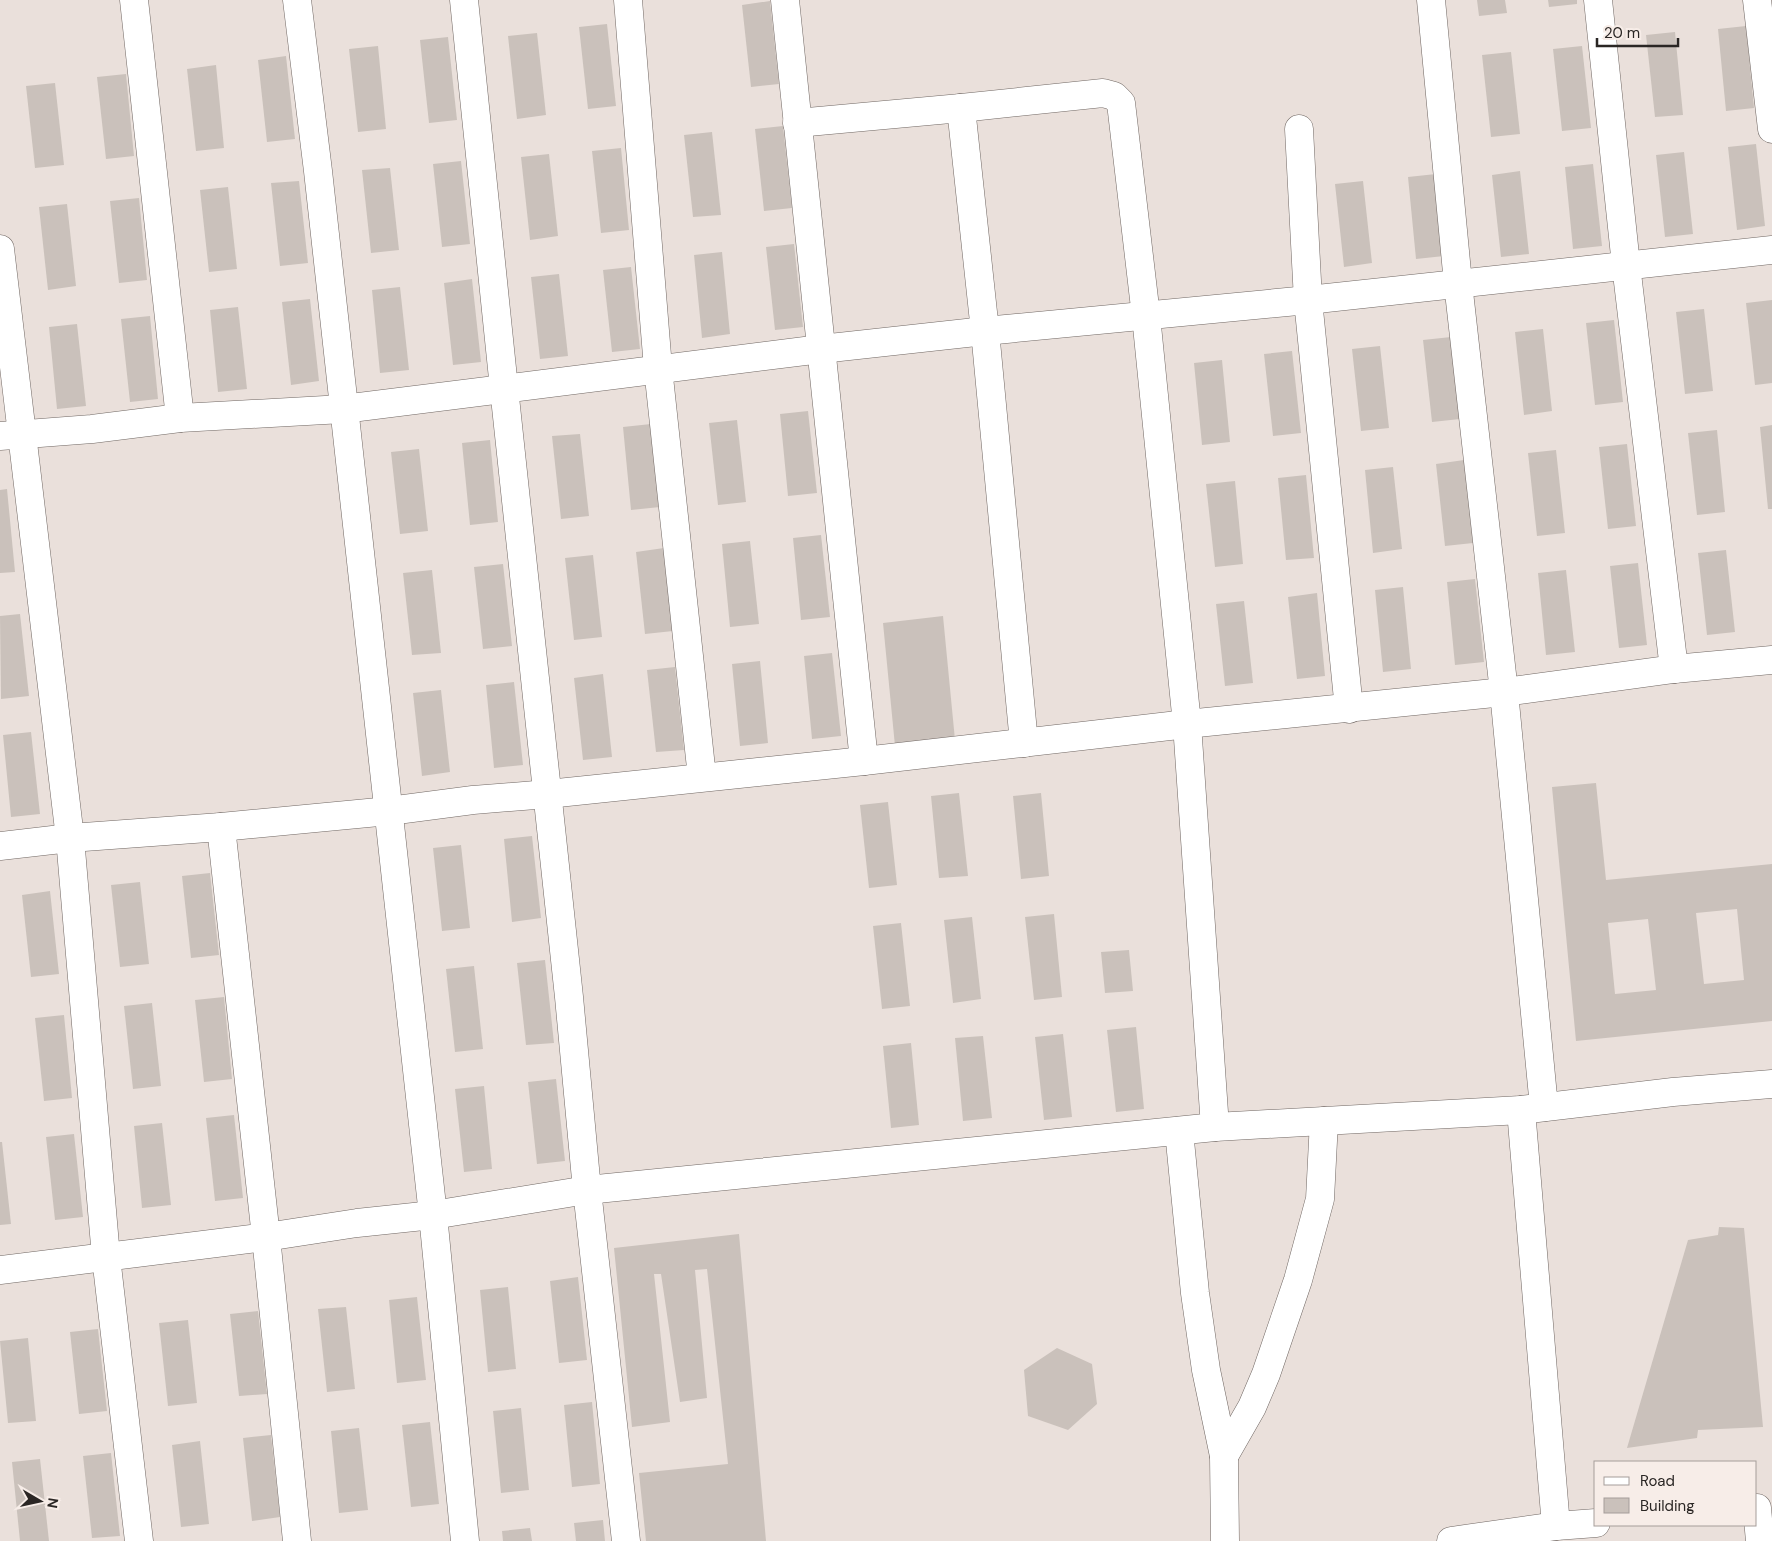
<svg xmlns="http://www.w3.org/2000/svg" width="1772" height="1541" viewBox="0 0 1772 1541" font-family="'DM Sans',sans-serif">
  <rect width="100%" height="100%" fill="#eae0db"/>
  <g fill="#cac1bb" fill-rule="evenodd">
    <path d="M 1477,0 L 1505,0 L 1507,13 L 1479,16 Z"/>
    <path d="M 1548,0 L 1577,0 L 1577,4 L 1549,7 Z"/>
    <path d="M 770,1 L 779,84 L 751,87 L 742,5 Z"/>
    <path d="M 607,24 L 616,106 L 588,109 L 579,27 Z"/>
    <path d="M 1746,26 L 1754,108 L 1726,111 L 1718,29 Z"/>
    <path d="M 1675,32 L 1683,115 L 1655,117 L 1646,35 Z"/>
    <path d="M 537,33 L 546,115 L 517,119 L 508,36 Z"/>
    <path d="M 448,37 L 457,120 L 429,123 L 420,40 Z"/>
    <path d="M 378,46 L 386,129 L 358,132 L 349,49 Z"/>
    <path d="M 1582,46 L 1591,128 L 1562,131 L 1553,49 Z"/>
    <path d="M 1511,52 L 1520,134 L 1491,137 L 1482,55 Z"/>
    <path d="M 286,56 L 295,139 L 267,142 L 258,60 Z"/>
    <path d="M 216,65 L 224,148 L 196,151 L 187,69 Z"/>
    <path d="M 126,74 L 134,156 L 106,159 L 97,77 Z"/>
    <path d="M 55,83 L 64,165 L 35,168 L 26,86 Z"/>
    <path d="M 783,126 L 792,208 L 764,211 L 755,129 Z"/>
    <path d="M 712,132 L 721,215 L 693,217 L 684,135 Z"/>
    <path d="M 1756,144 L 1765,226 L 1737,230 L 1728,147 Z"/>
    <path d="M 621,148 L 629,230 L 601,233 L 592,151 Z"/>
    <path d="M 1684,152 L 1693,234 L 1665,237 L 1656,155 Z"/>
    <path d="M 549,154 L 558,236 L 530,240 L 521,157 Z"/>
    <path d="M 461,161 L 470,244 L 442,247 L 433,164 Z"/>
    <path d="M 1593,164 L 1602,246 L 1573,249 L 1565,167 Z"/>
    <path d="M 390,168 L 399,250 L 371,253 L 362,170 Z"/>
    <path d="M 1520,171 L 1529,254 L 1501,257 L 1492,175 Z"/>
    <path d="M 1436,174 L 1444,256 L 1416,259 L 1408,177 Z"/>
    <path d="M 299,181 L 308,263 L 280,266 L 271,183 Z"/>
    <path d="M 1363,181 L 1372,263 L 1344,267 L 1335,184 Z"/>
    <path d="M 228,187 L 237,269 L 209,272 L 200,190 Z"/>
    <path d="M 139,198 L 147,280 L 119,283 L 110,201 Z"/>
    <path d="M 67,204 L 76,286 L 48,290 L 39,207 Z"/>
    <path d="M 794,244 L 803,327 L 775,330 L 766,247 Z"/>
    <path d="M 722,252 L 730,334 L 702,338 L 694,255 Z"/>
    <path d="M 631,267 L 640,349 L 612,352 L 603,270 Z"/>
    <path d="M 559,274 L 568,356 L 540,359 L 531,277 Z"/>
    <path d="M 472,279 L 481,362 L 453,365 L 444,283 Z"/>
    <path d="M 400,287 L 409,370 L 380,373 L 372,290 Z"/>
    <path d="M 310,299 L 319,381 L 291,385 L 282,302 Z"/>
    <path d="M 1772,300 L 1772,383 L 1755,385 L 1746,303 Z"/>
    <path d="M 238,307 L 247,389 L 218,392 L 210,310 Z"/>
    <path d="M 1704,309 L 1713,391 L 1685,394 L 1676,312 Z"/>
    <path d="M 150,316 L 158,399 L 130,402 L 121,319 Z"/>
    <path d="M 1614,320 L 1623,402 L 1595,405 L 1586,323 Z"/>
    <path d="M 77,324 L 86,406 L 57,409 L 49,327 Z"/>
    <path d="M 1543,329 L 1552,411 L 1524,415 L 1515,332 Z"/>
    <path d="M 1451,337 L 1460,419 L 1432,422 L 1423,340 Z"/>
    <path d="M 1380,346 L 1389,428 L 1361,431 L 1352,349 Z"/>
    <path d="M 1292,351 L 1301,433 L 1273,436 L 1264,354 Z"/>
    <path d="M 1222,360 L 1230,442 L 1202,445 L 1194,363 Z"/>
    <path d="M 808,411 L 817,493 L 788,496 L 780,414 Z"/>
    <path d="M 737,420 L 746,502 L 718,505 L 709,423 Z"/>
    <path d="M 651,424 L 660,507 L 631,510 L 623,427 Z"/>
    <path d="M 1772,425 L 1772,509 L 1768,509 L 1760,427 Z"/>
    <path d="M 1717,430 L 1725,512 L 1697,515 L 1688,433 Z"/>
    <path d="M 580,434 L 589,516 L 561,519 L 552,436 Z"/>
    <path d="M 490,440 L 498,522 L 470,525 L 462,443 Z"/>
    <path d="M 1627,444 L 1636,526 L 1608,529 L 1599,447 Z"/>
    <path d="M 419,449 L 428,531 L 400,534 L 391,452 Z"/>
    <path d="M 1556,450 L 1565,533 L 1537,536 L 1528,453 Z"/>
    <path d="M 1464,460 L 1473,543 L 1445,546 L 1436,464 Z"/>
    <path d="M 1393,467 L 1402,549 L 1373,553 L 1365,470 Z"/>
    <path d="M 1306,475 L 1314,558 L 1286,560 L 1278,478 Z"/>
    <path d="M 1235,481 L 1243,564 L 1215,567 L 1206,484 Z"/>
    <path d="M 7,489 L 15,572 L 0,573 L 0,490 Z"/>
    <path d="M 821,535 L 830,617 L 801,620 L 793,538 Z"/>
    <path d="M 750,541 L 759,624 L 730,627 L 722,544 Z"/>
    <path d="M 664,548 L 673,631 L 645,634 L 636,552 Z"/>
    <path d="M 1726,550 L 1735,632 L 1707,635 L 1698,553 Z"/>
    <path d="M 593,555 L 602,637 L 574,640 L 565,558 Z"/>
    <path d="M 1638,563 L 1647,645 L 1619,648 L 1610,566 Z"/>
    <path d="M 503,564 L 512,646 L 483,649 L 474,567 Z"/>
    <path d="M 432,570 L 441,653 L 412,655 L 403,573 Z"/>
    <path d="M 1566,570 L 1575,652 L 1546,655 L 1538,573 Z"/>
    <path d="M 1475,579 L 1484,662 L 1455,665 L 1447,582 Z"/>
    <path d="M 1403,587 L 1411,669 L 1383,672 L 1375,590 Z"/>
    <path d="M 1317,593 L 1325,676 L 1297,679 L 1288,597 Z"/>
    <path d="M 1244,601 L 1253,683 L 1225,686 L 1216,604 Z"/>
    <path d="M 20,614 L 29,696 L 1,699 L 0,616 Z"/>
    <path d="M 943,616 L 955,740 L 895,746 L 883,623 Z"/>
    <path d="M 832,653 L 841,736 L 812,739 L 804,656 Z"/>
    <path d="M 760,661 L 768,743 L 740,746 L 732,664 Z"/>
    <path d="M 675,667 L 684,750 L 656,752 L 647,670 Z"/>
    <path d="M 603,674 L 612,757 L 583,760 L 574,678 Z"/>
    <path d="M 514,682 L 523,765 L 494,768 L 486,685 Z"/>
    <path d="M 441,690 L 450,772 L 422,776 L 413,693 Z"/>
    <path d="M 31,732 L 40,814 L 11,817 L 3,735 Z"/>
    <path d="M 1596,783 L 1606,880 L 1772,864 L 1772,1021 L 1576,1041 L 1552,787 ZM 1737,909 L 1744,980 L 1704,984 L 1696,913 ZM 1648,919 L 1656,990 L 1615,994 L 1608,923 Z"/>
    <path d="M 959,793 L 968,876 L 939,878 L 931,796 Z"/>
    <path d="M 1041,793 L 1049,876 L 1021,879 L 1013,796 Z"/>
    <path d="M 888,802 L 897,885 L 869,888 L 860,805 Z"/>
    <path d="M 532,836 L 541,918 L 512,922 L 504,839 Z"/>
    <path d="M 461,845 L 470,928 L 442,931 L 433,848 Z"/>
    <path d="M 210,873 L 219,955 L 191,958 L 182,876 Z"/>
    <path d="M 140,882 L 149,964 L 120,967 L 111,885 Z"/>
    <path d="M 50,891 L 59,974 L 31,977 L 22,895 Z"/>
    <path d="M 1054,914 L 1062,997 L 1034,1000 L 1025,917 Z"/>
    <path d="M 972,917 L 981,999 L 953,1003 L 944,920 Z"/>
    <path d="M 901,923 L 910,1006 L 882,1009 L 873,926 Z"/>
    <path d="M 1129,950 L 1133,991 L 1105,993 L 1101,952 Z"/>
    <path d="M 545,960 L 554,1043 L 526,1045 L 517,963 Z"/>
    <path d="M 474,966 L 483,1049 L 455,1052 L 446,969 Z"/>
    <path d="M 224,997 L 232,1079 L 204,1082 L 195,1000 Z"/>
    <path d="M 152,1003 L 161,1086 L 133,1089 L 124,1006 Z"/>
    <path d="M 64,1015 L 72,1098 L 44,1101 L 35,1018 Z"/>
    <path d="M 1136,1027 L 1144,1109 L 1116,1112 L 1107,1030 Z"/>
    <path d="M 1063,1034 L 1072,1117 L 1044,1120 L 1035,1037 Z"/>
    <path d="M 983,1036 L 992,1118 L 963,1121 L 955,1038 Z"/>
    <path d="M 911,1043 L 919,1125 L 891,1128 L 883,1046 Z"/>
    <path d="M 556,1079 L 565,1161 L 537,1164 L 528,1082 Z"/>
    <path d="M 484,1086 L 492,1169 L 464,1172 L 455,1089 Z"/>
    <path d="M 234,1115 L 243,1198 L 215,1201 L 206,1118 Z"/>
    <path d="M 162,1123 L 171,1205 L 142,1208 L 134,1126 Z"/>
    <path d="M 74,1134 L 83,1217 L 55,1220 L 46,1137 Z"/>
    <path d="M 0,1142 L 2,1142 L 11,1224 L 0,1225 Z"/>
    <path d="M 1719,1227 L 1744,1228 L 1763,1427 L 1698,1430 L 1697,1438 L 1627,1448 L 1688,1240 L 1718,1235 Z"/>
    <path d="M 739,1234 L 766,1541 L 646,1541 L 639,1473 L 728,1464 L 707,1269 L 695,1270 L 707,1398 L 680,1402 L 661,1274 L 654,1274 L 670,1422 L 632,1427 L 614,1248 Z"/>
    <path d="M 578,1277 L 587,1360 L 559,1363 L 550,1281 Z"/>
    <path d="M 508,1287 L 516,1369 L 488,1372 L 480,1290 Z"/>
    <path d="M 417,1297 L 426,1380 L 397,1383 L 389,1300 Z"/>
    <path d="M 346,1307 L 355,1389 L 327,1392 L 318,1309 Z"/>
    <path d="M 258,1311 L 267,1394 L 239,1396 L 230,1314 Z"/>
    <path d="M 188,1320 L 197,1403 L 168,1406 L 159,1323 Z"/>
    <path d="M 98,1329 L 107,1411 L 79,1414 L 70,1332 Z"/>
    <path d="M 28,1338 L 36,1421 L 8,1423 L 0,1341 Z"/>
    <path d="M 1057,1348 L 1092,1364 L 1097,1404 L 1068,1430 L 1028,1416 L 1024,1370 Z"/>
    <path d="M 592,1402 L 600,1484 L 572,1487 L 564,1405 Z"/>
    <path d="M 521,1408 L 529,1490 L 501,1493 L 493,1411 Z"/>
    <path d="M 430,1422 L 439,1504 L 411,1507 L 402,1425 Z"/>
    <path d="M 359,1428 L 368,1510 L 339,1513 L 331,1431 Z"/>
    <path d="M 271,1435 L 280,1517 L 252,1521 L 243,1438 Z"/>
    <path d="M 200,1441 L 209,1524 L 181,1527 L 172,1445 Z"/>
    <path d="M 111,1453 L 120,1536 L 92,1538 L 83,1456 Z"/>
    <path d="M 40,1459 L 49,1541 L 20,1541 L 12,1462 Z"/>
    <path d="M 603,1520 L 605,1541 L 576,1541 L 574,1523 Z"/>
    <path d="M 530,1528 L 532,1541 L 503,1541 L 502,1531 Z"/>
  </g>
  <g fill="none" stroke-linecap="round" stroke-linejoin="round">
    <g stroke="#706763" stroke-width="29">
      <g id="street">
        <path d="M 134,0 L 180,418"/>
        <path d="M 297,0 L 318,171 L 433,1215 L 465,1541"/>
        <path d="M 464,0 L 504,388 L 569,997 L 587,1190 L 626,1541"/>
        <path d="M 628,0 L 658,368 L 702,777"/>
        <path d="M 785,0 L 864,761"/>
        <path d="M 1431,0 L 1458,283 L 1504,692 L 1544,1107"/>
        <path d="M 1598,0 L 1626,265 L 1674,669"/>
        <path d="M 1757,0 L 1772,129"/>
        <path d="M 961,108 L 985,331 L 1024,743"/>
        <path d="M 797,123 L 961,108 L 1103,93 L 1114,96 L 1121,103 L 1146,316 L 1187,724 L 1215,1127"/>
        <path d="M 1299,129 L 1308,300 L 1349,709"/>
        <path d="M 0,249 L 70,838 L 106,1257 L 139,1541"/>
        <path d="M 0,436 L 92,429 L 180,418 L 343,409 L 821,349 L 985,331 L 1308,300 L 1772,250"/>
        <path d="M 221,827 L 266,1237 L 297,1541"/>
        <path d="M 0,846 L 70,838 L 221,827 L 389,811 L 473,800 L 548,794 L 864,761 L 1187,724 L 1504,692 L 1674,669 L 1772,660"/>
        <path d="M 1521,1110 L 1556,1526"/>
        <path d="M 1179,1131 L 1195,1293 L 1206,1370 L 1224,1456 L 1225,1541"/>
        <path d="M 0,1270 L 266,1237 L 357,1223 L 433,1215 L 587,1190 L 1215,1127 L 1521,1110 L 1673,1092 L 1772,1084"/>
        <path d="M 1224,1456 L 1252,1407 L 1266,1374 L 1298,1280 L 1320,1199 L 1324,1121"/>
        <path d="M 1757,1508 L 1760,1541"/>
        <path d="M 1451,1541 L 1556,1526 L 1596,1523"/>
      </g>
    </g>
    <use href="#street" stroke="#fff" stroke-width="28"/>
  </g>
  <rect x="1594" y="1461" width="162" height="65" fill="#f7ede8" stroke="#a59d9a"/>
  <rect x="1604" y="1477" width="25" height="8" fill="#ffffff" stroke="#a59d9a"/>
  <text x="1640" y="1486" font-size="15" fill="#2a2624">Road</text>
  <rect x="1604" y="1498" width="25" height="15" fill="#cac1bb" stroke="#a59d9a"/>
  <text x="1640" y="1511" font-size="15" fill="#2a2624">Building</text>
  <g transform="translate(40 1501) rotate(99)" stroke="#f7ede8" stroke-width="4" paint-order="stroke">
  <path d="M0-4L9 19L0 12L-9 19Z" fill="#2a2624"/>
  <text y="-8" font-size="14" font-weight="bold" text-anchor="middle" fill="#2a2624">N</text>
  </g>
  <path d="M1597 38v8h81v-8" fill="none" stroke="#2a2624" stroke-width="2.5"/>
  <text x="1604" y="38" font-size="15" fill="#2a2624" stroke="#f7ede8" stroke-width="4" paint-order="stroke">20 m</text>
</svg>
